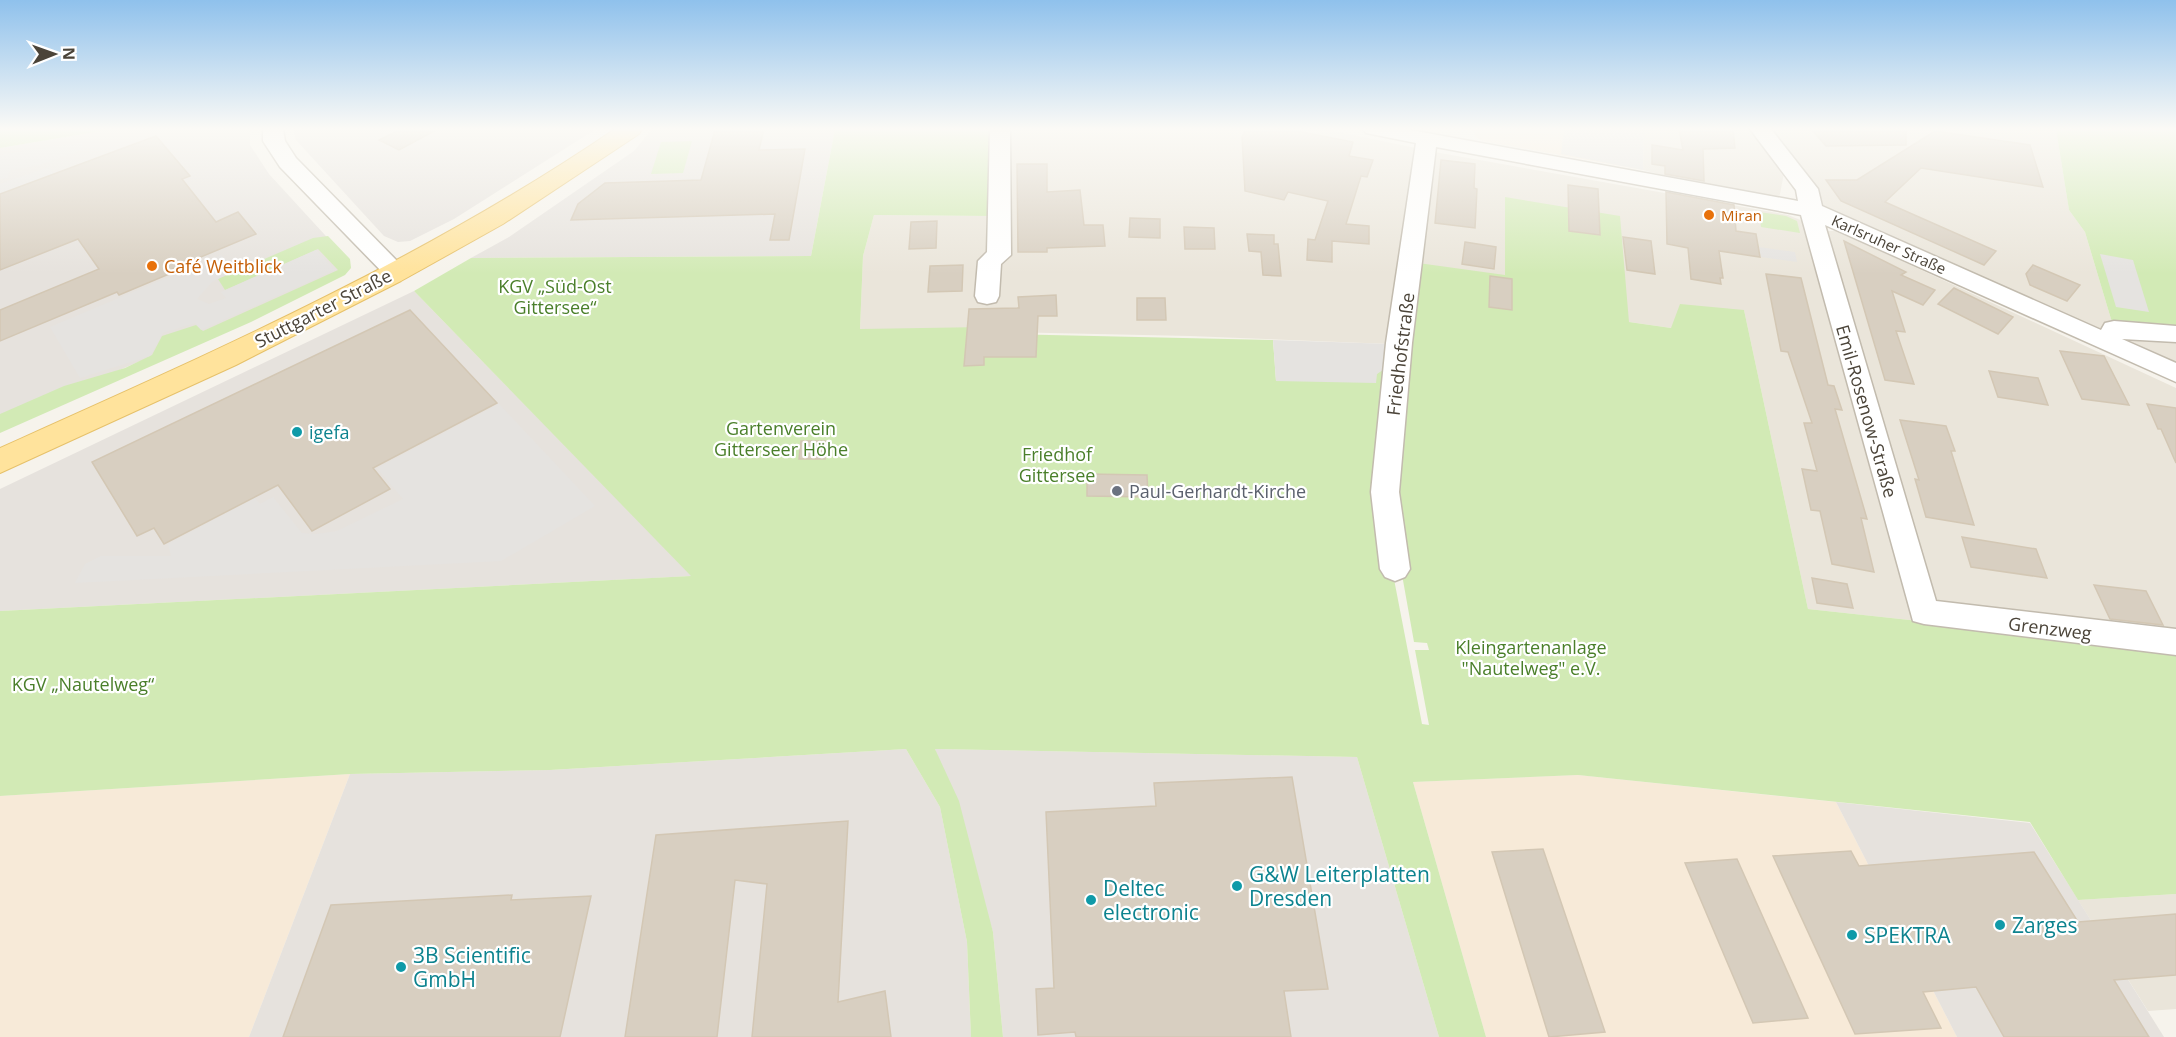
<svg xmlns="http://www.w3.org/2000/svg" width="2176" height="1037" viewBox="0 0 2176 1037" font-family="'Open Sans',sans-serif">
  <rect width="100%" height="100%" fill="#f6f3ec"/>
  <g fill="#eae5da">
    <path d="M 994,129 L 1324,129 L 1440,153 L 1788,215 L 1828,231 L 1837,231 L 2176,388 L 2176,649 L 1808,609 L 1744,310 L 1671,328 L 1629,322 L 1505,276 L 1390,344 L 1190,336 L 860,329 L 863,256 L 874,215 L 991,216 Z"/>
    <path d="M 1644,129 L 2056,129 L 2069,210 L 2085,232 L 2114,329 L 2176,334 L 2176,373 L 1832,218 L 1786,163 L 1778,204 L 1643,170 Z"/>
    <path d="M 2176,894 L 2176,1009 L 2148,1011 L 2078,900 Z"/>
  </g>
  <g fill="#f7ead8">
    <path d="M 1472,129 L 1644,129 L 1643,170 L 1482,141 L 1475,136 Z"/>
    <path d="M 350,774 L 249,1037 L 0,1037 L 0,796 Z"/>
    <path d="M 1578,775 L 1836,802 L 1957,1037 L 1486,1037 L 1413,782 Z"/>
  </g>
  <g fill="#e6e2dd">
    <path d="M 113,129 L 250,129 L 250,145 L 269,174 L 347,259 L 338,271 L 232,322 L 0,421 L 0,148 Z"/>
    <path d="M 293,129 L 596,129 L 454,219 L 410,241 L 398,242 L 384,236 L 296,140 Z"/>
    <path d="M 652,129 L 835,129 L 811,256 L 471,258 L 509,237 L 634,151 Z"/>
    <path d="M 414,291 L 692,576 L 0,611 L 0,489 Z"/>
    <path d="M 906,749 L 940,807 L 967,942 L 971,1037 L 249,1037 L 350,774 L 550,770 Z"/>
    <path d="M 935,749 L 1357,757 L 1439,1037 L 1003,1037 L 993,932 Z"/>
    <path d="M 1836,802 L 2030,823 L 2164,1037 L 1957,1037 Z"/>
  </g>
  <g fill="#d2eab5" fill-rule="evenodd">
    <path d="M 0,129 L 113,129 L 0,148 Z"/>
    <path d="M 835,129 L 994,129 L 991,216 L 874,215 L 863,256 L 860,329 L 985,327 L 1002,334 L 1273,340 L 1276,381 L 1377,374 L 1411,262 L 1505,275 L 1505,197 L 1620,216 L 1629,322 L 1671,328 L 1680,304 L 1744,310 L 1808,609 L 2176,649 L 2176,894 L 2078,900 L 2030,822 L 1578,775 L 1413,782 L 1486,1037 L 1439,1037 L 1357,757 L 935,749 L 959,801 L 993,932 L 1003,1037 L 971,1037 L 967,942 L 940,807 L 906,749 L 550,770 L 350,774 L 0,796 L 0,611 L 691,576 L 414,291 L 471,258 L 811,256 ZM 1401,569 L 1414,642 L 1427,643 L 1429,650 L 1415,650 L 1429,725 L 1422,724 L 1393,574 Z"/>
    <path d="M 2056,129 L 2176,129 L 2176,334 L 2114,329 L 2085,232 L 2069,210 Z"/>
    <path d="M 692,141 L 683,173 L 651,174 L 661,142 Z"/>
    <path d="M 1759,212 L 1786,216 L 1797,221 L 1800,233 L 1761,227 Z"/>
    <path d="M 328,236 L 350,259 L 351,268 L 345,275 L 251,322 L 0,433 L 0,414 L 64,386 L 125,368 L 152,355 L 162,336 L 196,325 L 203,331 L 338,270 L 318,249 L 225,290 L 218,279 L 313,238 Z"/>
  </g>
  <g fill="#e5e3e0">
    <path d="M 1564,129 L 1644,129 L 1643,170 L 1561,154 Z"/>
    <path d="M 83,142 L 81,150 L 40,165 L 11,170 L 7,178 L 0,179 L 0,155 Z"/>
    <path d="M 49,167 L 54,174 L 0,194 L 0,184 Z"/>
    <path d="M 1759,247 L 1795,252 L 1797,262 L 1761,257 Z"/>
    <path d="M 316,250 L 335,270 L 201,330 L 195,323 L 163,333 L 150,356 L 80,378 L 50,327 L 221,255 L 235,270 L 212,282 L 197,299 L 209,304 L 226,298 L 221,292 Z"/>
    <path d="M 2100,254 L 2133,260 L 2149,312 L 2116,307 Z"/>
    <path d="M 1273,340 L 1390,344 L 1386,368 L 1377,374 L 1376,383 L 1276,381 Z"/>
    <path d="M 499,404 L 595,506 L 501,561 L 75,583 L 85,564 L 101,556 L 171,556 L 168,544 L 255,498 L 260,504 L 273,497 L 302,533 L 317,534 L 337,531 L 403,499 L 377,468 Z"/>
  </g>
  <g fill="#d8cfc1" stroke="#d3c7b4" stroke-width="1.5">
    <path d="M 401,129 L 438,129 L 399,150 L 379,140 Z"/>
    <path d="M 764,129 L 759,150 L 805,149 L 789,240 L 770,240 L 775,214 L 571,220 L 578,204 L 605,183 L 701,180 L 715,130 Z"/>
    <path d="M 1246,129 L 1287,129 L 1353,142 L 1349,156 L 1373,160 L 1367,177 L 1361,176 L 1346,224 L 1369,226 L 1369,244 L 1332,241 L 1332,262 L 1307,260 L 1308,239 L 1315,240 L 1328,201 L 1288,192 L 1284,200 L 1245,191 L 1242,137 Z"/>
    <path d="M 1679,129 L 1733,129 L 1735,148 L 1703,149 L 1704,181 L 1665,174 L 1665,166 L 1652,164 L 1652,145 L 1683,150 Z"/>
    <path d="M 1811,129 L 1906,129 L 1906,145 L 1826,146 Z"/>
    <path d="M 1935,131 L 2030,145 L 2043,187 L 1921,168 L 1885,202 L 1996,251 L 1984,265 L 1841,201 L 1826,180 L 1857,180 Z"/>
    <path d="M 156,136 L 190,176 L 182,179 L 216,222 L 238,212 L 256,234 L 172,269 L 174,272 L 119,295 L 117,292 L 0,341 L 0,310 L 99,269 L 78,239 L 0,270 L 0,194 Z"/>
    <path d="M 1441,160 L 1475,164 L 1474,188 L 1477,189 L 1475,228 L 1435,223 Z"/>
    <path d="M 1017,164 L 1047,164 L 1047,192 L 1080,190 L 1084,225 L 1103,225 L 1105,246 L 1047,248 L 1047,252 L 1018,252 Z"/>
    <path d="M 1568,185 L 1598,189 L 1600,235 L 1569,231 Z"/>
    <path d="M 1666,192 L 1734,205 L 1736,231 L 1756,234 L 1760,257 L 1719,251 L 1723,278 L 1720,278 L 1721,284 L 1691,279 L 1688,248 L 1667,244 Z"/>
    <path d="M 1130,218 L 1160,219 L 1160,238 L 1129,237 Z"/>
    <path d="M 937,221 L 936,248 L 909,249 L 911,222 Z"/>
    <path d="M 1184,227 L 1214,228 L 1215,249 L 1185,249 Z"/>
    <path d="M 1247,234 L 1274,235 L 1274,244 L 1278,244 L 1281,276 L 1263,275 L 1261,252 L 1249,251 Z"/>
    <path d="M 1623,237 L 1651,241 L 1655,274 L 1627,270 Z"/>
    <path d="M 1844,241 L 1906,272 L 1901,275 L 1935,290 L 1923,305 L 1892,291 L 1905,332 L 1896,331 L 1914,384 L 1885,380 Z"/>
    <path d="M 1465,242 L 1496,247 L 1494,269 L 1462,264 Z"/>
    <path d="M 963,265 L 962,291 L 928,292 L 930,266 Z"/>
    <path d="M 2033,265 L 2080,285 L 2067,301 L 2030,285 L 2026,274 Z"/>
    <path d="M 1766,274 L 1801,278 L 1828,385 L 1834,386 L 1842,410 L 1835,409 L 1867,519 L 1861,518 L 1874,572 L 1832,564 L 1820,511 L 1811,510 L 1802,469 L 1817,471 L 1804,423 L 1812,423 L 1788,352 L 1781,351 Z"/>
    <path d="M 1490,276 L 1512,279 L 1512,310 L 1489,307 Z"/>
    <path d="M 1954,288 L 2013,317 L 1998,334 L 1938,304 Z"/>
    <path d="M 1056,295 L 1057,316 L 1038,316 L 1036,357 L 984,357 L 984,365 L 964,366 L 969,309 L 1019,308 L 1018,297 Z"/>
    <path d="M 1137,298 L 1165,298 L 1166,320 L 1137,320 Z"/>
    <path d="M 410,310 L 497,403 L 373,468 L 390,489 L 312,531 L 278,485 L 164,544 L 154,528 L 137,536 L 92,462 Z"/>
    <path d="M 2060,351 L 2104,356 L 2129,405 L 2082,399 Z"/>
    <path d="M 1989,371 L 2038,378 L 2048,405 L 1998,397 Z"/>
    <path d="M 2147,404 L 2176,408 L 2176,463 L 2161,429 L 2158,429 Z"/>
    <path d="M 1900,420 L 1946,426 L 1955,451 L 1951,451 L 1974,525 L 1926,517 L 1915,479 L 1919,480 Z"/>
    <path d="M 801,441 L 827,441 L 825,459 L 799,459 Z"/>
    <path d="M 1087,474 L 1147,475 L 1148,497 L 1087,496 Z"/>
    <path d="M 1962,537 L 2036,549 L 2047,578 L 1971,567 Z"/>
    <path d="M 1812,578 L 1847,584 L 1853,608 L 1817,603 Z"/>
    <path d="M 2094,585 L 2146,591 L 2163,625 L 2110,619 Z"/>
    <path d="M 1292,777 L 1328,989 L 1284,991 L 1291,1037 L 1076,1037 L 1075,1032 L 1038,1035 L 1036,989 L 1054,988 L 1046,812 L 1156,806 L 1154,783 Z"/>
    <path d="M 848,821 L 838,1002 L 885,991 L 891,1037 L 752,1037 L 767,884 L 735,880 L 717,1037 L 625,1037 L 656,835 Z"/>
    <path d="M 1543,849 L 1605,1032 L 1549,1037 L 1492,852 Z"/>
    <path d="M 1851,851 L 1859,866 L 2034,852 L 2078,922 L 2176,914 L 2176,975 L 2114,980 L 2149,1037 L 2004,1037 L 1976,987 L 1923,992 L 1941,1028 L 1855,1034 L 1773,856 Z"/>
    <path d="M 1737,859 L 1808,1018 L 1753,1023 L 1685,863 Z"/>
    <path d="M 512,895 L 511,900 L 591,896 L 560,1037 L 283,1037 L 331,905 Z"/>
  </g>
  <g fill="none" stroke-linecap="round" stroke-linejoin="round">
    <g stroke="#c2bbae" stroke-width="3">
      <g id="minor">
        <path d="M 263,129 L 283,129 L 285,141 L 296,158 L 403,267 L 407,272 L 403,277 L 395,279 L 387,277 L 280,167 L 263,141 Z"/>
        <path d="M 990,129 L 1010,129 L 1011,255 L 1001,264 L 999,296 L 996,302 L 987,304 L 978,302 L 975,296 L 978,261 L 987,252 Z"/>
        <path d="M 1363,129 L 1405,129 L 1798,201 L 1796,190 L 1750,129 L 1771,129 L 1818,189 L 1822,206 L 2101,330 L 2105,323 L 2114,321 L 2176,326 L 2176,342 L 2122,339 L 2176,363 L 2176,382 L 1825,225 L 1936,601 L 2176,629 L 2176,655 L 1924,624 L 1913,621 L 1801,215 L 1436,147 L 1412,343 L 1399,492 L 1410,569 L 1405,577 L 1395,581 L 1385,577 L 1380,569 L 1371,492 L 1386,343 L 1416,143 L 1366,133 Z"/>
      </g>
    </g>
    <g stroke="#e6c16a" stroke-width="2">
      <path id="major" d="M 615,129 L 642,129 L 639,134 L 503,224 L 401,281 L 236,365 L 0,473 L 0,448 C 212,353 423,260 615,129 Z"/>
    </g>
    <use href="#minor" fill="#fff" fill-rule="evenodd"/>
    <use href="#major" fill="#ffe39c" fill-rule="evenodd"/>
  </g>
  <linearGradient id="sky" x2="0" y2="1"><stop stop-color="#8fc1ec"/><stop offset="0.47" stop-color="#fbfaf6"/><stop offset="1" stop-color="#fbfaf6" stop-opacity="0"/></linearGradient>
  <rect width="2176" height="274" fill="url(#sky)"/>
  <g fill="#e8710a" stroke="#fff" stroke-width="2">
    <circle cx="1709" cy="215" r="6"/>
    <circle cx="152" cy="266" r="6"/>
  </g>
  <g fill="#0f9aa8" stroke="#fff" stroke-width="2">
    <circle cx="297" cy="432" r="6"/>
    <circle cx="1237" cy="886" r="6"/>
    <circle cx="1091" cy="900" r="6"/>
    <circle cx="2000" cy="925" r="6"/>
    <circle cx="1852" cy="935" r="6"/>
    <circle cx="401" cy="967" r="6"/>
  </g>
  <circle fill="#6b7280" stroke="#fff" stroke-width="2" cx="1117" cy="491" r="6"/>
  <g text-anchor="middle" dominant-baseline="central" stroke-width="4.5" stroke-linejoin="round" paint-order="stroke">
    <g font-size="15" fill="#c56008" stroke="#fff" text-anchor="start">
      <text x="1721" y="215">Miran</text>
    </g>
    <g font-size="15" fill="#4b4439" stroke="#fff">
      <text transform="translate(1889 244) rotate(24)">Karlsruher Straße</text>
    </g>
    <g font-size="18" fill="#c56008" stroke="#fff" text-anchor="start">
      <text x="164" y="266">Café Weitblick</text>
    </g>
    <g font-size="18" fill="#4a7f2a" stroke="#fff">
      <text x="555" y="286">KGV „Süd-Ost<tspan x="555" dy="21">Gittersee“</tspan></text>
      <text x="781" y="428">Gartenverein<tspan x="781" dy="21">Gitterseer Höhe</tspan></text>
      <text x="1057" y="454">Friedhof<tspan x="1057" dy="21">Gittersee</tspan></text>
      <text x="1531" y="647">Kleingartenanlage<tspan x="1531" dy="21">"Nautelweg" e.V.</tspan></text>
      <text x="83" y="684">KGV „Nautelweg“</text>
    </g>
    <g font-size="18" fill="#4b4439" stroke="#fff">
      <text transform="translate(323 308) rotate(-27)">Stuttgarter Straße</text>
      <text transform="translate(1400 354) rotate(-83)">Friedhofstraße</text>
      <text transform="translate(1867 411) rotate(74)">Emil-Rosenow-Straße</text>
      <text transform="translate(2050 628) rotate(7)">Grenzweg</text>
    </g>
    <g font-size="18" fill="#0d838f" stroke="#fff" text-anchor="start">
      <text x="309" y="432">igefa</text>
    </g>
    <g font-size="18" fill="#5b616d" stroke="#fff" text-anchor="start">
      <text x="1129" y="491">Paul-Gerhardt-Kirche</text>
    </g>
    <g font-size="21" fill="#0d838f" stroke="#fff" text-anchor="start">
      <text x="1249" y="874">G&amp;W Leiterplatten<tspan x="1249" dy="24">Dresden</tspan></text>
      <text x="1103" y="888">Deltec<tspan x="1103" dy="24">electronic</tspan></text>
      <text x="2012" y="925">Zarges</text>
      <text x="1864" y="935">SPEKTRA</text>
      <text x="413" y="955">3B Scientific<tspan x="413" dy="24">GmbH</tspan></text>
    </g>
  </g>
  <g transform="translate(54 54) rotate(89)" stroke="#ffffff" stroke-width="4.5" paint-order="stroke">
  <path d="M0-4.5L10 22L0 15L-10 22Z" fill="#4b4439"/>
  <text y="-9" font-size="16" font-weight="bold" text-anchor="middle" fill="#4b4439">N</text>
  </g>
</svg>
